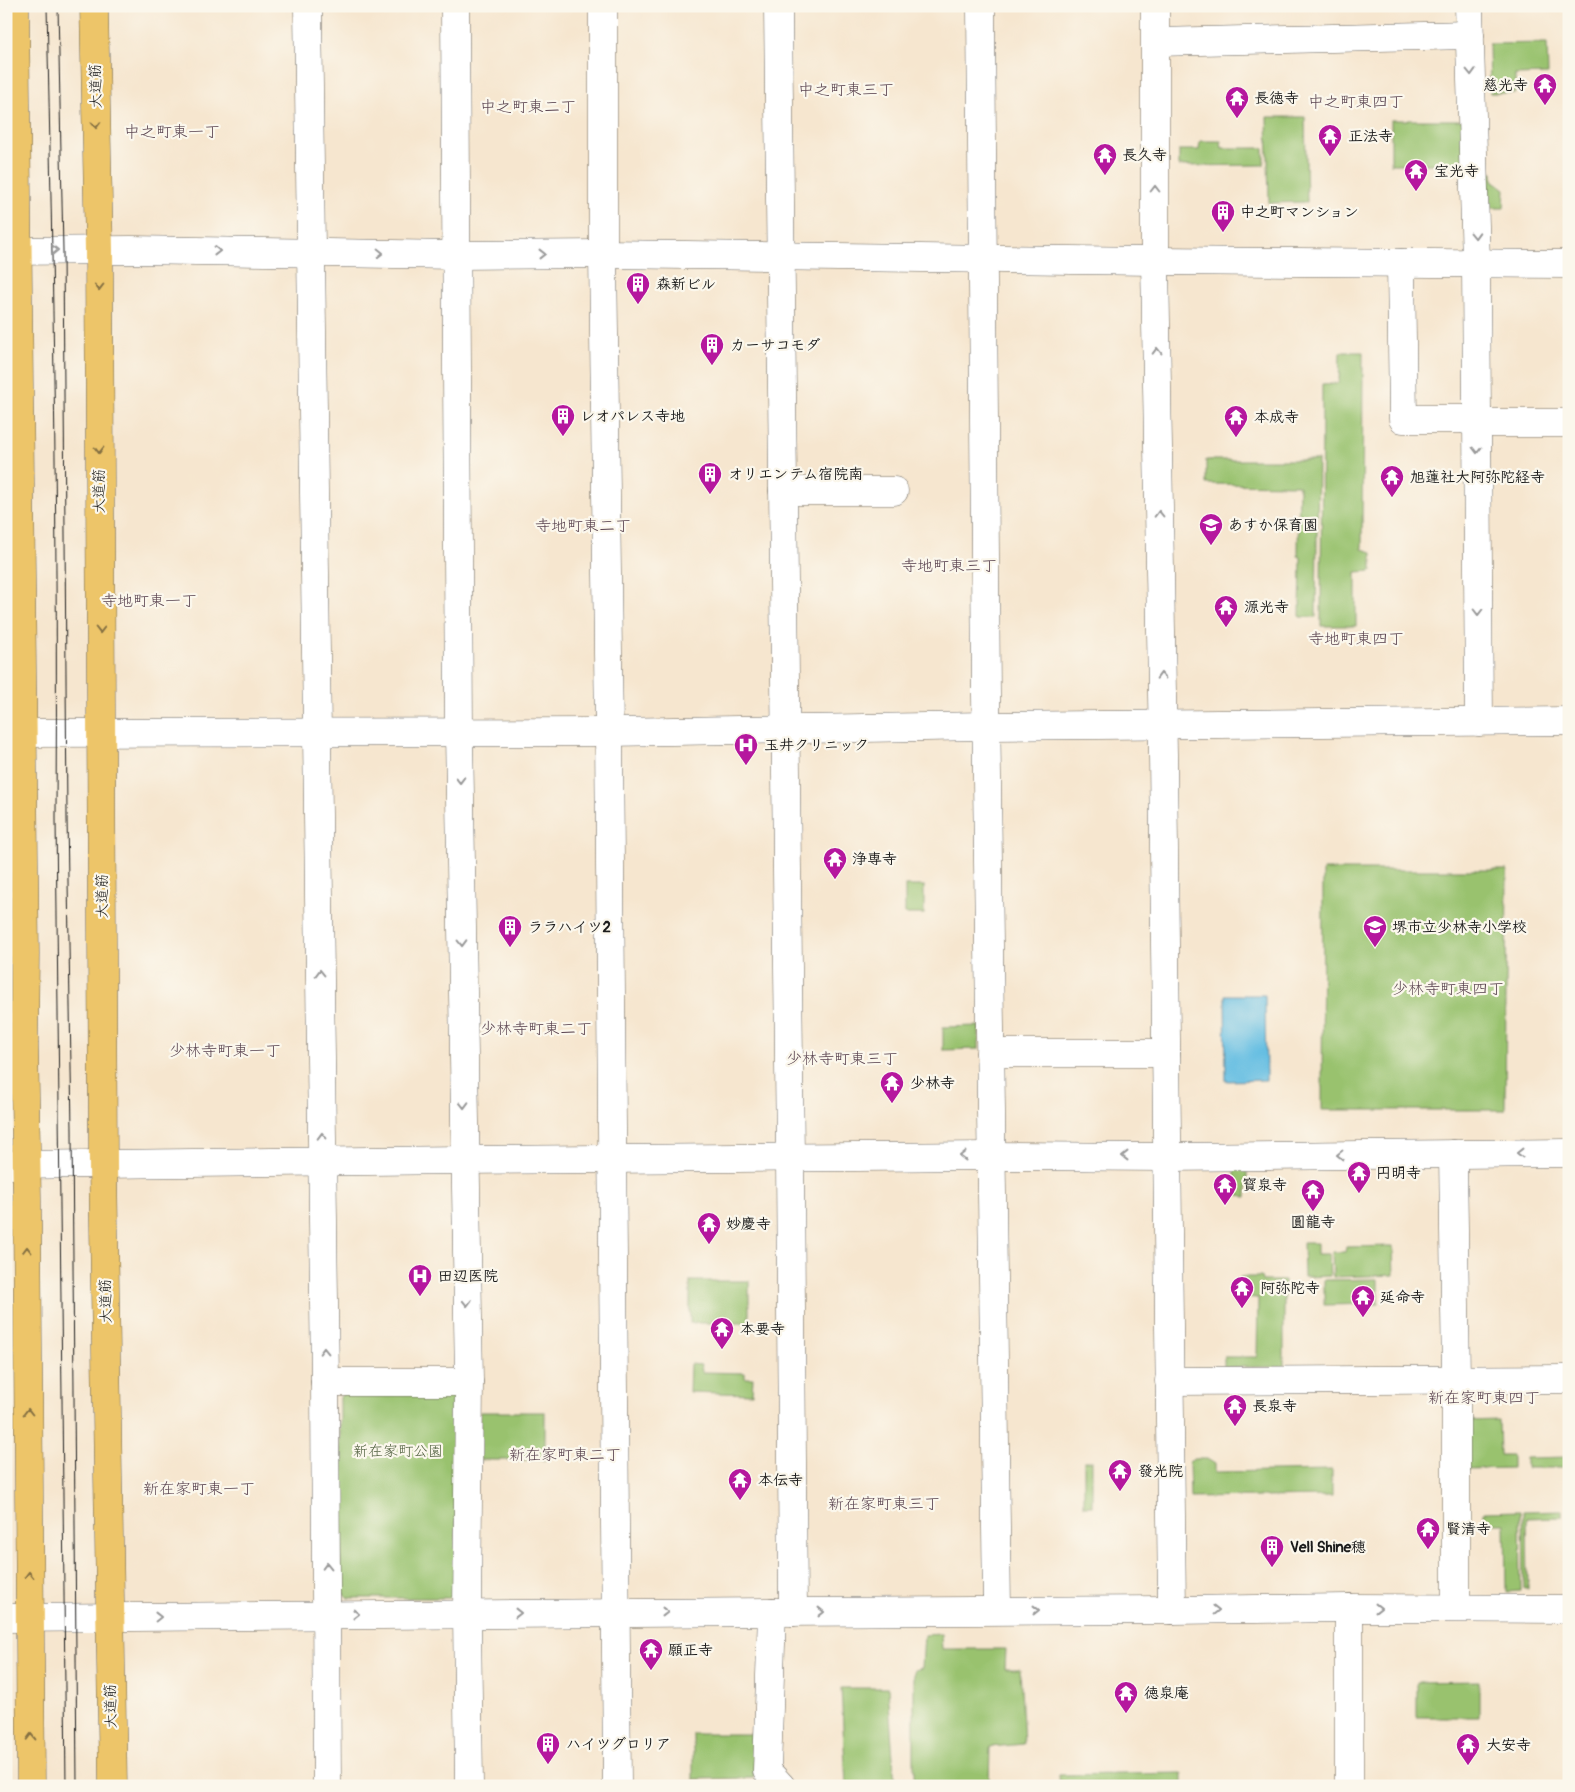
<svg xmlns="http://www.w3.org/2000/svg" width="1575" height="1792" viewBox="0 0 1575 1792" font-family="Pangolin,'Klee One',sans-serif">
  <rect width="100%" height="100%" fill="#fbf7ec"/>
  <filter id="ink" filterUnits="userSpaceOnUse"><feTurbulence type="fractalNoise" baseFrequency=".02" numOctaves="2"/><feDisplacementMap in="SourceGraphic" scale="10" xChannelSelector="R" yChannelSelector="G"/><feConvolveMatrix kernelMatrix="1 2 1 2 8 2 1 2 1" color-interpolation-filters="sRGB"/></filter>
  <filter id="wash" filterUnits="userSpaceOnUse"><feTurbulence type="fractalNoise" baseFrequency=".0096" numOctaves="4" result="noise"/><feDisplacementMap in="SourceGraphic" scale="20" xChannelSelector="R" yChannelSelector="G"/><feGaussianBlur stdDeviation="1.12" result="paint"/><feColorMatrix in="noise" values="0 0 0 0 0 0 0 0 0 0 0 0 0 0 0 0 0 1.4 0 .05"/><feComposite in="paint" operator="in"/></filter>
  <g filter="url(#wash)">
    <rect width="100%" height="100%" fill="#f6e6cf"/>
    <g fill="#99c26e" stroke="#5a6f45">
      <path d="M 1547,43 L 1548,74 L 1515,75 L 1515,93 L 1490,93 L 1489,44 Z"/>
      <path d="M 1267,117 L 1305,117 L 1307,202 L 1269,203 Z"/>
      <rect x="1391" y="120" width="73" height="44"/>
      <path d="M 1200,141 L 1221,141 L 1222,148 L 1264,148 L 1264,165 L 1179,166 L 1179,150 L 1199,150 Z"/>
      <path d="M 1487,173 L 1493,173 L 1493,180 L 1505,189 L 1504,208 L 1489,208 Z"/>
      <path d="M 1340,352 L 1363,352 L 1362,549 L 1372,552 L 1372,571 L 1356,572 L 1356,626 L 1321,626 L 1322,384 L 1339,383 Z"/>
      <path d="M 1206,460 L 1318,460 L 1316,617 L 1300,617 L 1301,557 L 1298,556 L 1299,485 L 1206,484 Z"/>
      <path d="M 1323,870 L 1507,870 L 1505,1110 L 1322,1110 Z"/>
      <rect x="905" y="886" width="19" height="28"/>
      <path d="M 979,1026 L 979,1049 L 943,1050 L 943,1027 Z"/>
      <path d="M 1235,1166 L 1247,1166 L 1247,1197 L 1239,1196 L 1239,1187 L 1235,1186 Z"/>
      <path d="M 1303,1243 L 1317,1243 L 1317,1254 L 1329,1254 L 1330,1276 L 1304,1277 Z"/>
      <path d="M 1393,1246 L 1394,1275 L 1333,1277 L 1332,1252 L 1345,1252 L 1346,1247 Z"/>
      <path d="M 1240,1277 L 1261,1277 L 1262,1281 L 1284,1281 L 1284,1367 L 1224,1367 L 1224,1357 L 1257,1357 L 1258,1298 L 1239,1297 Z"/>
      <path d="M 1378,1279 L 1378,1304 L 1324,1305 L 1324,1280 Z"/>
      <rect x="690" y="1281" width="59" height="42"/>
      <path d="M 690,1364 L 701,1365 L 702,1372 L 745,1373 L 745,1378 L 753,1378 L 752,1394 L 689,1392 Z"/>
      <path d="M 448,1388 L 455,1396 L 457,1591 L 450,1598 L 348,1598 L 340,1590 L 340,1397 L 347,1390 Z"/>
      <rect x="480" y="1412" width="65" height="48"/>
      <path d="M 1499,1420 L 1500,1455 L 1512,1455 L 1512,1468 L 1464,1469 L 1463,1421 Z"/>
      <path d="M 1569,1457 L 1569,1468 L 1526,1468 L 1526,1458 Z"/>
      <path d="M 1194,1459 L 1207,1459 L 1215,1464 L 1215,1472 L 1332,1470 L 1332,1496 L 1190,1498 L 1189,1462 Z"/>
      <rect x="1084" y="1461" width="8" height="45"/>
      <path d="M 1562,1510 L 1562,1517 L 1527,1518 L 1528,1589 L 1524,1589 L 1523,1511 Z"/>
      <path d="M 1520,1511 L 1521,1591 L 1506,1592 L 1505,1523 L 1484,1523 L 1484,1512 Z"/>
      <path d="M 941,1634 L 942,1649 L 1006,1649 L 1005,1669 L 1020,1669 L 1024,1744 L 990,1747 L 989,1786 L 914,1786 L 914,1670 L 922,1668 L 924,1635 Z"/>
      <path d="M 1479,1681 L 1479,1717 L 1417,1717 L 1417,1682 Z"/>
      <path d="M 888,1688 L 895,1786 L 846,1786 L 841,1688 Z"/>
      <path d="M 693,1734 L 754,1734 L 754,1778 L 693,1779 Z"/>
      <path d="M 1183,1773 L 1183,1786 L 1059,1786 L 1059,1775 Z"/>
    </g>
    <path fill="#65bee2" stroke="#406d7f" d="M 1225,995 L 1265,995 L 1266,1080 L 1226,1081 Z"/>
  </g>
  <g filter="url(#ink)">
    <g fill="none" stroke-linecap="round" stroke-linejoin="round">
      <g stroke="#68635b" stroke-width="29">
        <g id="minor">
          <path d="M 308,6 L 325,1382 L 327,1786"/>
          <path d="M 455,6 L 459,732 L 469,1382 L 467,1614 L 469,1786"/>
          <path d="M 603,6 L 603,254 L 609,732 L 617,1786"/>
          <path d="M 778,6 L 790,1158 L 793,1612"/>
          <path d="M 981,6 L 986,695 L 997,1610"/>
          <path d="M 1155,6 L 1155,261 L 1163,754 L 1172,1610"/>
          <path d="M 1469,6 L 1476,263 L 1479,722"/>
          <path d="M 1156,42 L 1470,35"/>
          <path d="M 6,251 L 131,250 L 457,255 L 603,254 L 1155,261 L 1569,264"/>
          <path d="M 1401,263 L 1403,419 L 1462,419 L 1477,423 L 1569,423"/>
          <path d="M 783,491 L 894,491"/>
          <path d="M 6,733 L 609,732 L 986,726 L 1569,721"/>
          <path d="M 990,1053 L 1166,1053"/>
          <path d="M 1453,1154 L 1456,1380 L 1456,1607"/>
          <path d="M 6,1165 L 465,1160 L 991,1156 L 1166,1157 L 1569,1153"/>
          <path d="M 1169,1381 L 1569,1379"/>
          <path d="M 325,1382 L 469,1382"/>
          <path d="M 772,1612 L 767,1771 L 781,1786"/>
          <path d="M 6,1618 L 772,1612 L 1172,1610 L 1349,1608 L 1569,1609"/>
          <path d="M 1349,1786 L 1349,1608"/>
        </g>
      </g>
      <g stroke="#68635b" stroke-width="29">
        <g id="major">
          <path d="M 15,6 L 25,954 L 24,1044 L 27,1197 L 31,1786"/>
          <path d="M 94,6 L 99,250 L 103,1165 L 113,1786"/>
        </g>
      </g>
      <use href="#minor" stroke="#fff" stroke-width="28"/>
      <use href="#major" stroke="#edc569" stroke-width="28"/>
      <g stroke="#1c1c1c" stroke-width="1">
        <path d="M 47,6 C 53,277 58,548 56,818 L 66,1786"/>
        <path d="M 58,6 L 63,250 L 67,818 L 72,1130 L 77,1786"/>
      </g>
    </g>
    <defs><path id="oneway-chevron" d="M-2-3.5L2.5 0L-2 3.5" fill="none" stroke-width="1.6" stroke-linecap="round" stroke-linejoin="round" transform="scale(1.25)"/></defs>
    <g stroke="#999">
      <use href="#oneway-chevron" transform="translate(1471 72) rotate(88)"/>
      <use href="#oneway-chevron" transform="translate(1155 189) rotate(-90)"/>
      <use href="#oneway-chevron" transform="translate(1475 235) rotate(88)"/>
      <use href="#oneway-chevron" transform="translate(55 250) rotate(-1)"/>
      <use href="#oneway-chevron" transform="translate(217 251) rotate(1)"/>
      <use href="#oneway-chevron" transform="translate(380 253) rotate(1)"/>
      <use href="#oneway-chevron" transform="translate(542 254)"/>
      <use href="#oneway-chevron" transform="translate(1157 351) rotate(-91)"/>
      <use href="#oneway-chevron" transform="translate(1477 450) rotate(90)"/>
      <use href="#oneway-chevron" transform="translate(1159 514) rotate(-91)"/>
      <use href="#oneway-chevron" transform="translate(1478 612) rotate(90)"/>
      <use href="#oneway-chevron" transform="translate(1161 676) rotate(-91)"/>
      <use href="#oneway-chevron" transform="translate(460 780) rotate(89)"/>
      <use href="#oneway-chevron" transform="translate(462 943) rotate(89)"/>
      <use href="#oneway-chevron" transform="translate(320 973) rotate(-91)"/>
      <use href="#oneway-chevron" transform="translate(464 1105) rotate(89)"/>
      <use href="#oneway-chevron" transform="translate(322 1136) rotate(-91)"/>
      <use href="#oneway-chevron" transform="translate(1520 1153) rotate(180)"/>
      <use href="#oneway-chevron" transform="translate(1340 1155) rotate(179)"/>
      <use href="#oneway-chevron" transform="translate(963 1156) rotate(179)"/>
      <use href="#oneway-chevron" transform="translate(1125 1156) rotate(-180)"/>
      <use href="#oneway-chevron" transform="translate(467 1303) rotate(89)"/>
      <use href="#oneway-chevron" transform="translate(324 1351) rotate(-91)"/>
      <use href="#oneway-chevron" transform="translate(327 1566) rotate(-91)"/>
      <use href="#oneway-chevron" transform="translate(1378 1608)"/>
      <use href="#oneway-chevron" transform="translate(1036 1610)"/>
      <use href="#oneway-chevron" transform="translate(1216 1610) rotate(-1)"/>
      <use href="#oneway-chevron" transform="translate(665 1612)"/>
      <use href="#oneway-chevron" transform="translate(821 1612)"/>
      <use href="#oneway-chevron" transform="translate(518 1613)"/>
      <use href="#oneway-chevron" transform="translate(356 1614)"/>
      <use href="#oneway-chevron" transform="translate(158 1617) rotate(-1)"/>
    </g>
    <g stroke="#847042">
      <use href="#oneway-chevron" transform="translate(96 125) rotate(89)"/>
      <use href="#oneway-chevron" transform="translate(99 287) rotate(90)"/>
      <use href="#oneway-chevron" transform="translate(99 450) rotate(90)"/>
      <use href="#oneway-chevron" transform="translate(100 630) rotate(90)"/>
      <use href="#oneway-chevron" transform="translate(27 1250) rotate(-90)"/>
      <use href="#oneway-chevron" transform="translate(28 1412) rotate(-90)"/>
      <use href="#oneway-chevron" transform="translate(29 1575) rotate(-90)"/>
      <use href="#oneway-chevron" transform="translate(31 1737) rotate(-91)"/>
    </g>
  </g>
  <defs>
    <g id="temple-pin" transform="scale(1.25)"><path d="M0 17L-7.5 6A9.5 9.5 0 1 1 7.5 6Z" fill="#b5179e" stroke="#fbf7ec"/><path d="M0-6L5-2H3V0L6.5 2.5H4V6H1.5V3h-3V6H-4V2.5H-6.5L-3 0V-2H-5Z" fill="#fff"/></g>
    <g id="building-pin" transform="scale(1.25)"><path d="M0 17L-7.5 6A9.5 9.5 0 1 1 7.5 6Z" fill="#b5179e" stroke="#fbf7ec"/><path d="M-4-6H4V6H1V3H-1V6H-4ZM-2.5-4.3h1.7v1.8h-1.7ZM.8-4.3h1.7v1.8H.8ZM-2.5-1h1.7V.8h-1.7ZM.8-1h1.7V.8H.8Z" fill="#fff"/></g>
    <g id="school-pin" transform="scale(1.25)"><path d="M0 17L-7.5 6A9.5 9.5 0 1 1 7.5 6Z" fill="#b5179e" stroke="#fbf7ec"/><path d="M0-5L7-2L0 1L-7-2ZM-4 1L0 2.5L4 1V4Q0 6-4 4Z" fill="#fff"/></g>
    <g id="hospital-pin" transform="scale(1.25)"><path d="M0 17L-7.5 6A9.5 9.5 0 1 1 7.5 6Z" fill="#b5179e" stroke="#fbf7ec"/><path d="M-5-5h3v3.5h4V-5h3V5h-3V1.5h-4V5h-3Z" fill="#fff"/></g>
  </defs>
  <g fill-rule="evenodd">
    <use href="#temple-pin" x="1545" y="85"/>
    <use href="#temple-pin" x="1237" y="98"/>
    <use href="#temple-pin" x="1330" y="136"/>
    <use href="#temple-pin" x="1105" y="155"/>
    <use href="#temple-pin" x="1416" y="171"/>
    <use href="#building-pin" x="1223" y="212"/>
    <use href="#building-pin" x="638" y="284"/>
    <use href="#building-pin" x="712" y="345"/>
    <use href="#building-pin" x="563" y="416"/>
    <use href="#temple-pin" x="1236" y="417"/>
    <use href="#building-pin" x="710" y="474"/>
    <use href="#temple-pin" x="1392" y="477"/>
    <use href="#school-pin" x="1211" y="525"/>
    <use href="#temple-pin" x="1226" y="607"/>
    <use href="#hospital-pin" x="746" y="745"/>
    <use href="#temple-pin" x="835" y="859"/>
    <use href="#building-pin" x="510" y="927"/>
    <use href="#school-pin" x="1375" y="927"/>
    <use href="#temple-pin" x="892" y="1083"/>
    <use href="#temple-pin" x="1359" y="1173"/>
    <use href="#temple-pin" x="1225" y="1185"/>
    <use href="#temple-pin" x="1313" y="1191"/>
    <use href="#temple-pin" x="709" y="1224"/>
    <use href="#hospital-pin" x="420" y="1276"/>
    <use href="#temple-pin" x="1242" y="1288"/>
    <use href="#temple-pin" x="1363" y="1297"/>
    <use href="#temple-pin" x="722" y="1329"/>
    <use href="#temple-pin" x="1235" y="1406"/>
    <use href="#temple-pin" x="1120" y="1471"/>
    <use href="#temple-pin" x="740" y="1480"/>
    <use href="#temple-pin" x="1428" y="1529"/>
    <use href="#building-pin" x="1272" y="1547"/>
    <use href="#temple-pin" x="651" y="1650"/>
    <use href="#temple-pin" x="1126" y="1693"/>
    <use href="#building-pin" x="548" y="1744"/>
    <use href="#temple-pin" x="1468" y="1745"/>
  </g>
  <g text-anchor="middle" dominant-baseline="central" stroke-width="4.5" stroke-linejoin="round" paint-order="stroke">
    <g font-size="15" font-weight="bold" fill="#1c1c1c" stroke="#fbf7ec" text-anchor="start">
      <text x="1528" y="85" text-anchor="end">慈光寺</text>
      <text x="1254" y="98">長徳寺</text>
      <text x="1348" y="136">正法寺</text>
      <text x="1122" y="155">長久寺</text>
      <text x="1434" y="171">宝光寺</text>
      <text x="1240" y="212">中之町マンション</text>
      <text x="656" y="284">森新ビル</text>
      <text x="730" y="345">カーサコモダ</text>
      <text x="580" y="416">レオパレス寺地</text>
      <text x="1254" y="417">本成寺</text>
      <text x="728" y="474">オリエンテム宿院南</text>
      <text x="1410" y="477">旭蓮社大阿弥陀経寺</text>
      <text x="1228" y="525">あすか保育園</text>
      <text x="1244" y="607">源光寺</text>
      <text x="764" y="745">玉井クリニック</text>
      <text x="852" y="859">浄専寺</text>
      <text x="528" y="927">ララハイツ2</text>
      <text x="1392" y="927">堺市立少林寺小学校</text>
      <text x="910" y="1083">少林寺</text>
      <text x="1376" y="1173">円明寺</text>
      <text x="1242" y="1185">寳泉寺</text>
      <text x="1313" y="1222" text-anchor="middle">圓龍寺</text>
      <text x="726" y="1224">妙慶寺</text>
      <text x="438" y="1276">田辺医院</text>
      <text x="1260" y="1288">阿弥陀寺</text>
      <text x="1380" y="1297">延命寺</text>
      <text x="740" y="1329">本要寺</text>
      <text x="1252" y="1406">長泉寺</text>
      <text x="1138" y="1471">發光院</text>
      <text x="758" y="1480">本伝寺</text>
      <text x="1446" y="1529">賢清寺</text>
      <text x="1290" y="1547">Vell Shine穂</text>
      <text x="668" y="1650">願正寺</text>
      <text x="1144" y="1693">徳泉庵</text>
      <text x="566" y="1744">ハイツグロリア</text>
      <text x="1486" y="1745">大安寺</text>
    </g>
    <g font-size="15" fill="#1c1c1c" stroke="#fbf7ec">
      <text transform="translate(96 86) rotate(-91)">大道筋</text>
      <text transform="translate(99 491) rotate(-90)">大道筋</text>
      <text transform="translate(102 896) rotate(-90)">大道筋</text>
      <text transform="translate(106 1301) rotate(-91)">大道筋</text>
      <text transform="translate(111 1706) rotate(-91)">大道筋</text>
    </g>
    <g font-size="15" fill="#4e5e3d" stroke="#fbf7ec">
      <text x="398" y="1451">新在家町公園</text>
    </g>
    <g font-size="16" fill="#5c4652" stroke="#fbf7ec">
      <text x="846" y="90">中之町東三丁</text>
      <text x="1356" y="102">中之町東四丁</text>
      <text x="528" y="107">中之町東二丁</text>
      <text x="172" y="132">中之町東一丁</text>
      <text x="583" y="526">寺地町東二丁</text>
      <text x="949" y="566">寺地町東三丁</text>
      <text x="149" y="601">寺地町東一丁</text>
      <text x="1356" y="639">寺地町東四丁</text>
      <text x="1448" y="989">少林寺町東四丁</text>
      <text x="536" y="1029">少林寺町東二丁</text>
      <text x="225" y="1051">少林寺町東一丁</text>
      <text x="842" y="1059">少林寺町東三丁</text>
      <text x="1484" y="1398">新在家町東四丁</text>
      <text x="565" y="1455">新在家町東二丁</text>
      <text x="199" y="1489">新在家町東一丁</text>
      <text x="884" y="1504">新在家町東三丁</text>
    </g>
  </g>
  <rect width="1575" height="1792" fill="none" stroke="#fbf7ec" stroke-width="25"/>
</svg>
